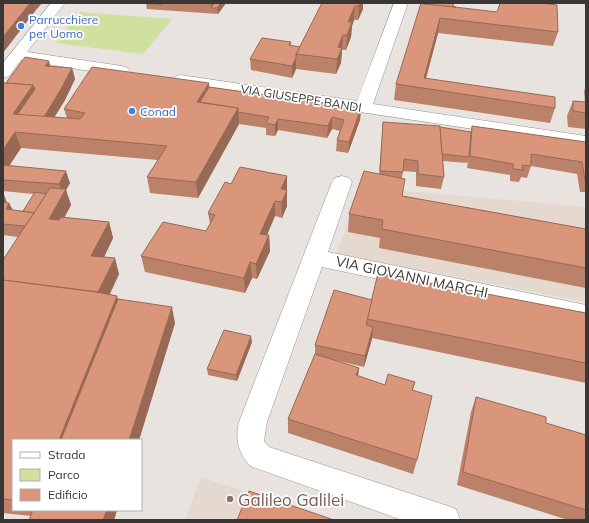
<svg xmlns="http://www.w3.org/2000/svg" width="589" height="523" viewBox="0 0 589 523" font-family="Mulish,sans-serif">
  <rect width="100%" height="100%" fill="#e8e3df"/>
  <g fill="#e4d8cf">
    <path d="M 360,187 L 586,207 L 586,302 L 337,254 Z"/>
    <path d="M 201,477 L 332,520 L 185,520 Z"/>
  </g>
  <path fill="#cfe09f" d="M 80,12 L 172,19 L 143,54 L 56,43 Z"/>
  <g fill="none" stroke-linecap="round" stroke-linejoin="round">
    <g stroke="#97928f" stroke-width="1">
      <g id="minor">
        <path d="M 51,3 L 65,3 L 27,52 L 122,66 L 128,68 L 130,71 L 128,74 L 122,76 L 21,60 L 9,76 L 3,78 L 3,63 Z"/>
        <path d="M 394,3 L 408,3 L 373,104 L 586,136 L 586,146 L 180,85 L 174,83 L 172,80 L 174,77 L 180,75 L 357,101 Z"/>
        <path d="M 342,176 L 349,178 L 352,182 L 328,252 L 586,305 L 586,323 L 322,267 L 267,422 L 264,441 L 269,447 L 445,505 L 456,509 L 460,520 L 402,520 L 250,466 C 238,451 235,441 239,422 L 332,182 L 335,178 Z"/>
      </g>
    </g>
    <use href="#minor" fill="#fff" fill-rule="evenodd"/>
  </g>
  <g fill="#bb8169">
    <path d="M 146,3 L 226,3 L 218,14 L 147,9 Z"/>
    <path d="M 322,3 L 363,3 L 363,9 L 358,20 L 354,20 L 352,26 L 351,37 L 346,50 L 342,50 L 342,52 L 341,63 L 336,74 L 296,69 L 292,78 L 251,70 L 250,59 L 291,42 L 291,46 L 300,47 Z"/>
    <path d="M 423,3 L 454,3 L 453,7 L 456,8 L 558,32 L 553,46 L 438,33 L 426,79 L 555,108 L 550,123 L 394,100 L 396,84 Z"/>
    <path d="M 50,66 L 72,68 L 75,79 L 65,100 L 54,117 L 67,118 L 64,109 L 209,87 L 361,108 L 360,120 L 348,153 L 336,151 L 337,140 L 340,131 L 332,129 L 327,138 L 278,130 L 275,136 L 266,135 L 266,128 L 239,124 L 198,198 L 150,193 L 147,177 L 158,160 L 21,148 L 9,166 L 70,183 L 66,190 L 71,205 L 64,218 L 109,222 L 113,238 L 104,257 L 119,274 L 110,294 L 118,299 L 175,323 L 139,440 L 13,440 L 13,510 L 117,510 L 114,520 L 29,520 L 31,516 L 3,513 L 3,260 L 18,237 L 3,235 L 3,192 L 7,203 L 9,203 L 13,210 L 23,211 L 34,194 L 3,191 L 3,83 L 6,83 Z"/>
    <path d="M 586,86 L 586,129 L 568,127 L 567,116 L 573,101 L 585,102 L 584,91 Z"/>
    <path d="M 383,122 L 471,132 L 472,126 L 586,142 L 586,192 L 580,192 L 577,174 L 531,166 L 527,178 L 521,177 L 519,182 L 510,181 L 510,175 L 467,168 L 468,161 L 467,163 L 443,161 L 444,177 L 441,189 L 416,186 L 416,172 L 403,171 L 402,178 L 403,196 L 586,229 L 586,288 L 379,248 L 380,238 L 348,232 L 349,214 L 379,174 Z"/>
    <path d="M 287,176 L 287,206 L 282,218 L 275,216 L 267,235 L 269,235 L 270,251 L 257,279 L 252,278 L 245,293 L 145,272 L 141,256 L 206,231 L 210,224 L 208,213 L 231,184 Z"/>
    <path d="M 372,300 L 586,313 L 586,383 L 372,338 L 364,367 L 334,360 L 359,368 L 358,376 L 385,385 L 415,382 L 413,390 L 417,460 L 413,474 L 288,433 L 288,419 L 315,354 L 315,345 Z"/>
    <path d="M 252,342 L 237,381 L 208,375 L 207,369 Z"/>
    <path d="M 476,397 L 546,423 L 586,435 L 586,520 L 568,520 L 457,485 L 471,412 Z"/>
  </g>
  <g fill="#986955">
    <path d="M 30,3 L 34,3 L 36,10 L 3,53 L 3,37 Z"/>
    <path d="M 36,3 L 42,3 L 36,10 L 34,4 Z"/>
    <path d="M 211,3 L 217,3 L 211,8 Z"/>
    <path d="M 221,3 L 226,3 L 218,14 L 217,8 Z"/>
    <path d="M 360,3 L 363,3 L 363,9 L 358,20 L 359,6 Z"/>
    <path d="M 355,6 L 354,20 L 352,26 L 351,37 L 346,50 L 348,22 Z"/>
    <path d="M 440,18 L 438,33 L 423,88 L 424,78 Z"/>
    <path d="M 343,35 L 341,63 L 336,74 L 338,47 Z"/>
    <path d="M 296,58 L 296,69 L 292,78 L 292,66 Z"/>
    <path d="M 49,61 L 52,72 L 45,66 Z"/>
    <path d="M 72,68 L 75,79 L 65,100 L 46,131 L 42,120 Z"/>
    <path d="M 209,83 L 210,98 L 205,107 L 197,102 Z"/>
    <path d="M 33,85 L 38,101 L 26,119 L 13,114 Z"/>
    <path d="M 238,108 L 239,124 L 198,198 L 196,182 Z"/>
    <path d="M 361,108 L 360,120 L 348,153 L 349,142 Z"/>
    <path d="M 332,117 L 332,129 L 327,138 L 328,126 Z"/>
    <path d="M 278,119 L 278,130 L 275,136 L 275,125 Z"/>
    <path d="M 15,132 L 21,148 L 3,175 L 3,150 Z"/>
    <path d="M 66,171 L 70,183 L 66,190 L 71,205 L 55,235 L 49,219 L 63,195 L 59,184 Z"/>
    <path d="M 287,176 L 287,206 L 282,218 L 281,189 Z"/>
    <path d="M 3,192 L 7,203 L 3,211 Z"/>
    <path d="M 275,201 L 275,216 L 261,249 L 260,234 Z"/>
    <path d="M 9,203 L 15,215 L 6,209 Z"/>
    <path d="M 109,222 L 113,238 L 97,272 L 91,256 Z"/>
    <path d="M 269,235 L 270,251 L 257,279 L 256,264 Z"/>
    <path d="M 115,258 L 119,274 L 102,310 L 97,294 Z"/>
    <path d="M 250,262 L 252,278 L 245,293 L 244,278 Z"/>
    <path d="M 117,296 L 123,314 L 74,440 L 59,440 Z"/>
    <path d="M 172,307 L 175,323 L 139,440 L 129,440 Z"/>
    <path d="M 373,327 L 372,339 L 364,367 L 365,356 Z"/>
    <path d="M 251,336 L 252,342 L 237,381 L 236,375 Z"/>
    <path d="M 359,368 L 357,383 L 356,375 Z"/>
    <path d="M 107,510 L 117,510 L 114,520 L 103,520 Z"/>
  </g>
  <g fill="#d9967a" stroke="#986955">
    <path d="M 3,3 L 30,3 L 3,37 Z"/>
    <path d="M 146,3 L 162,3 L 162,5 Z"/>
    <path d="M 214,3 L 221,3 L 217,8 L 211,8 Z"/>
    <path d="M 322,3 L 360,3 L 359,6 L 355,6 L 348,22 L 352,22 L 347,35 L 343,35 L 338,47 L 342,48 L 337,59 L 296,54 Z"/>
    <path d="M 421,3 L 497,12 L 500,3 L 541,3 L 557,5 L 558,32 L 440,18 L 424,78 L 555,97 L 555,108 L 396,84 Z"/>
    <path d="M 423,3 L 454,3 L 452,7 L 456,7 L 423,4 Z"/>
    <path d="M 262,38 L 291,42 L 289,45 L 300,47 L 296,54 L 296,58 L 292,66 L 250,59 Z"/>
    <path d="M 25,57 L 49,61 L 45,66 L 72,68 L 61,89 L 44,117 L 17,115 L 35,89 L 33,85 L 6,83 Z"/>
    <path d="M 92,67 L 209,83 L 197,102 L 238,108 L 196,182 L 147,177 L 167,146 L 15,132 L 3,150 L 3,83 L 33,85 L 13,114 L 80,119 L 85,113 L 64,109 Z"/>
    <path d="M 209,87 L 361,108 L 349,142 L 337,140 L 344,120 L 332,117 L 328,126 L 278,119 L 275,125 L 266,123 L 269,117 L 238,112 L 238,108 L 200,102 Z"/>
    <path d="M 573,101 L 586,102 L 586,113 L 573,111 Z"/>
    <path d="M 383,122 L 440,126 L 444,177 L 418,174 L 418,161 L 404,159 L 403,172 L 380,171 Z"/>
    <path d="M 472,126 L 586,142 L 586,180 L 585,180 L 582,162 L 531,154 L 531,166 L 522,165 L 523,170 L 513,169 L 513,164 L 470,156 Z"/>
    <path d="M 440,127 L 471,132 L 469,157 L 442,154 Z"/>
    <path d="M 3,165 L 66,171 L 59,184 L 3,180 Z"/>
    <path d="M 240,167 L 287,176 L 281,189 L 287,190 L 282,202 L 275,201 L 260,234 L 269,235 L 256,264 L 250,262 L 244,278 L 141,256 L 163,222 L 206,231 L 215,215 L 208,213 L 225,182 L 231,184 Z"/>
    <path d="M 364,171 L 405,179 L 402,196 L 586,229 L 586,268 L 382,229 L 383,220 L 349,214 Z"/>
    <path d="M 50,188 L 66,189 L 49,219 L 59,220 L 61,217 L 109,222 L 91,256 L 115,258 L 98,292 L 3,280 L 3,260 Z"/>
    <path d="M 35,192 L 46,194 L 34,213 L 23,211 Z"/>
    <path d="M 3,202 L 9,203 L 6,209 L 34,213 L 25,226 L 3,224 Z"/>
    <path d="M 378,273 L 586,313 L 586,363 L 367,319 Z"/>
    <path d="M 3,280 L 96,292 L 117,296 L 59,440 L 13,440 L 13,500 L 3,499 Z"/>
    <path d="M 334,290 L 372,300 L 366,325 L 373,327 L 365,356 L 315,345 Z"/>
    <path d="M 118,299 L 172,307 L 129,440 L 61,440 Z"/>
    <path d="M 224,330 L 251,336 L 236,375 L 207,369 Z"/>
    <path d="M 315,354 L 359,368 L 356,375 L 385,385 L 388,374 L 415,382 L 412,390 L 432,396 L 417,460 L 288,419 Z"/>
    <path d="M 476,397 L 546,417 L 546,423 L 586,435 L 586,510 L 463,472 Z"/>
    <path d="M 249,491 L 334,520 L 237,520 Z"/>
    <path d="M 33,510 L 107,510 L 103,520 L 29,520 Z"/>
  </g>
  <g fill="#3f7fe0" stroke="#fff" stroke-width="1.5">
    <circle cx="21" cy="26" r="4"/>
    <circle cx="132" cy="111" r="4"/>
  </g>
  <circle fill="#8d6e63" stroke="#fff" stroke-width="1.5" cx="230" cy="499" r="4"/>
  <g text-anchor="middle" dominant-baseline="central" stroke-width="3.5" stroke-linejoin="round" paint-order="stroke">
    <g font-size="12" fill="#366cbe" stroke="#fff" text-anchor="start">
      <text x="29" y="19">Parrucchiere<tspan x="29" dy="14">per Uomo</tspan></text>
      <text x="140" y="111">Conad</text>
    </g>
    <g font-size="12" fill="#393736" stroke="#fff">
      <text transform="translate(301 98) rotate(9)">VIA GIUSEPPE BANDI</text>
    </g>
    <g font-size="14" fill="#393736" stroke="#fff">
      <text transform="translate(412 277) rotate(12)">VIA GIOVANNI MARCHI</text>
    </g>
    <g font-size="17" fill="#785e54" stroke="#fff" text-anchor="start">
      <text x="238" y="499">Galileo Galilei</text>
    </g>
  </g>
  <rect width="589" height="523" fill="none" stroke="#393736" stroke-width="8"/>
  <rect x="12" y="439" width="130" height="72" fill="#ffffff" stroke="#b0afaf"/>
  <rect x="20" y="452" width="20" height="6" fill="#ffffff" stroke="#b0afaf"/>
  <text x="48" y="459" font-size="12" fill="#393736">Strada</text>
  <rect x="20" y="469" width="20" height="12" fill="#cfe09f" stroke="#b0afaf"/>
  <text x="48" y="479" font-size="12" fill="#393736">Parco</text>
  <rect x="20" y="489" width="20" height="12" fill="#d9967a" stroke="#b0afaf"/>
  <text x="48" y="499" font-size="12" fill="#393736">Edificio</text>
</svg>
